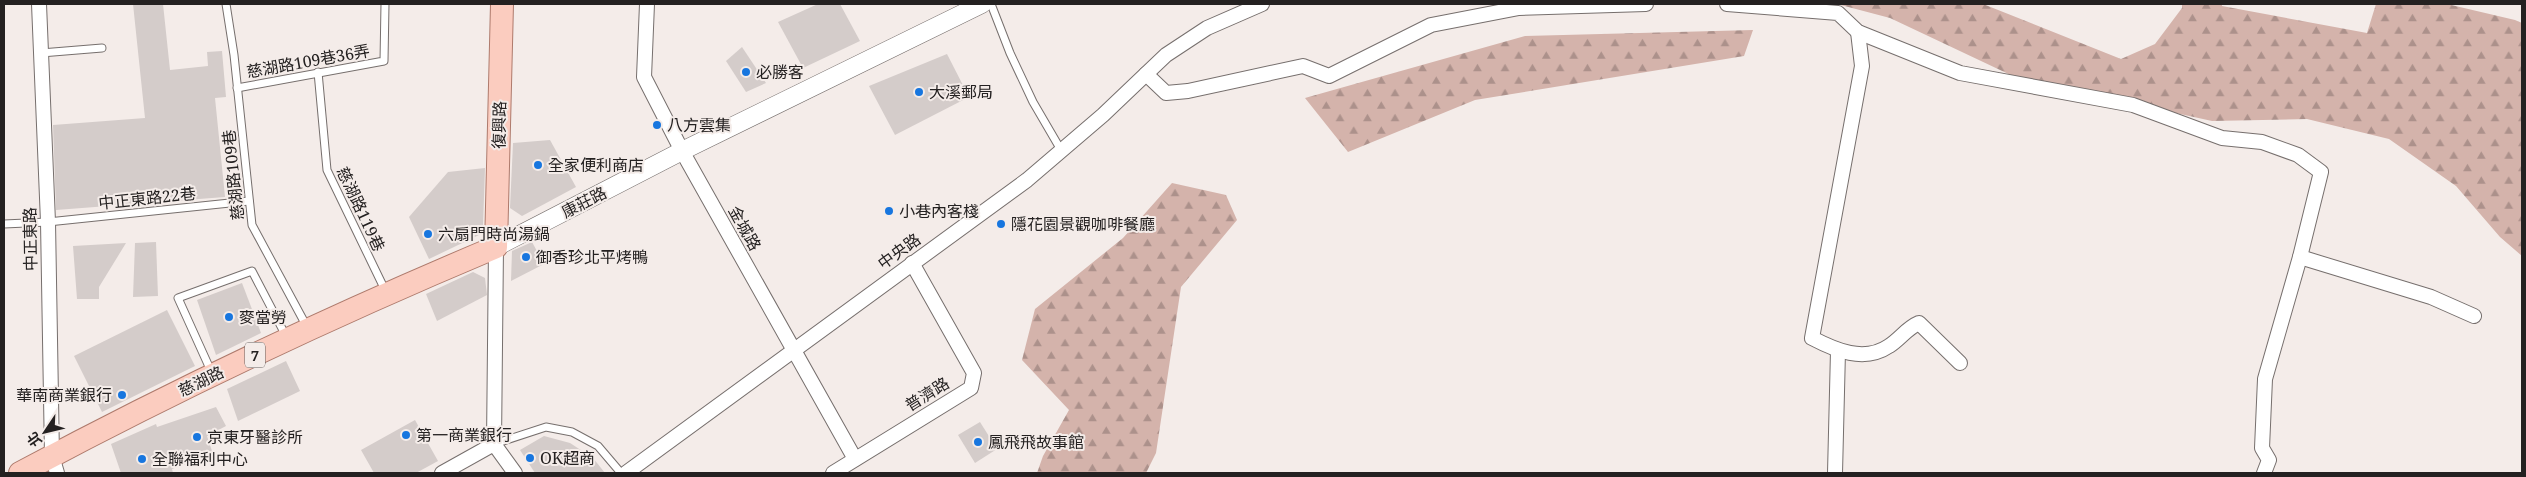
<svg xmlns="http://www.w3.org/2000/svg" width="2526" height="477" viewBox="0 0 2526 477" font-family="'Noto Serif','Noto Sans TC',serif">
  <defs>
    <pattern id="forest-firs" width="22" height="20" patternUnits="userSpaceOnUse" patternTransform="scale(1.25)"><rect width="22" height="20" fill="#d4b3ab"/><path d="M5 1l3.5 6h-7zM16 11l3.5 6h-7z" fill="#ac918b"/></pattern>
  </defs>
  <rect width="100%" height="100%" fill="#f4ece9"/>
  <g fill="url(#forest-firs)">
    <path d="M 1837,4 L 1983,4 L 2121,59 L 2155,44 L 2182,8 L 2182,4 L 2222,4 L 2222,6 L 2367,33 L 2376,4 L 2447,4 L 2515,20 L 2522,23 L 2522,256 L 2500,237 L 2456,186 L 2389,139 L 2307,119 L 2212,121 L 2017,78 L 1890,18 Z"/>
    <path d="M 1753,30 L 1744,56 L 1475,100 L 1348,152 L 1305,98 L 1525,36 Z"/>
    <path d="M 1172,183 L 1226,195 L 1237,220 L 1181,287 L 1156,453 L 1146,473 L 1037,473 L 1043,456 L 1069,410 L 1022,360 L 1035,309 L 1123,238 Z"/>
  </g>
  <g fill="#d4ccca">
    <path d="M 133,4 L 163,4 L 170,70 L 208,66 L 207,52 L 222,51 L 226,97 L 215,98 L 225,197 L 56,210 L 53,125 L 145,118 Z"/>
    <path d="M 818,4 L 840,4 L 860,41 L 803,68 L 778,22 Z"/>
    <path d="M 742,47 L 766,83 L 746,92 L 726,61 Z"/>
    <path d="M 947,54 L 969,97 L 895,135 L 869,86 Z"/>
    <path d="M 550,140 L 576,187 L 522,216 L 510,208 L 513,143 Z"/>
    <path d="M 485,168 L 483,226 L 479,235 L 429,259 L 409,217 L 448,172 Z"/>
    <path d="M 156,242 L 158,296 L 133,297 L 135,243 Z"/>
    <path d="M 532,242 L 544,264 L 511,281 L 512,251 Z"/>
    <path d="M 126,243 L 99,287 L 99,299 L 77,299 L 73,246 Z"/>
    <path d="M 473,272 L 485,278 L 487,295 L 437,321 L 426,294 Z"/>
    <path d="M 242,283 L 261,333 L 216,355 L 197,300 Z"/>
    <path d="M 167,310 L 195,366 L 102,412 L 74,356 Z"/>
    <path d="M 286,361 L 300,391 L 238,421 L 227,389 Z"/>
    <path d="M 216,407 L 226,426 L 207,436 L 213,454 L 172,469 L 173,473 L 121,473 L 111,444 L 156,424 L 157,427 Z"/>
    <path d="M 415,420 L 438,461 L 416,473 L 374,473 L 361,450 Z"/>
    <path d="M 980,422 L 997,449 L 975,463 L 958,435 Z"/>
    <path d="M 544,436 L 570,443 L 593,458 L 605,473 L 535,473 L 520,450 Z"/>
  </g>
  <g fill="none" stroke-linecap="round" stroke-linejoin="round">
    <g stroke="#766f6d" stroke-width="9">
      <g id="service">
        <path d="M 226,4 L 234,55 L 252,225 L 307,327"/>
        <path d="M 991,4 L 1010,53 L 1033,102 L 1061,150"/>
        <path d="M 41,53 L 102,48"/>
        <path d="M 318,72 L 327,170 L 385,290"/>
        <path d="M 237,88 L 384,61 L 385,4"/>
        <path d="M 4,224 L 48,222 L 249,201"/>
        <path d="M 211,371 L 178,298 L 252,271 L 287,338"/>
        <path d="M 494,444 L 546,427 L 572,432 L 598,446 L 621,473"/>
      </g>
    </g>
    <g stroke="#766f6d" stroke-width="16">
      <g id="minor">
        <path d="M 39,4 L 48,222 L 52,456 L 57,473"/>
        <path d="M 647,4 L 644,77 L 682,151 L 855,459"/>
        <path d="M 1727,4 L 1838,13 L 1858,32 L 1960,73 L 2133,105 L 2222,138 L 2262,142 L 2298,155 L 2321,172 L 2300,257 L 2265,379 L 2262,448 L 2269,460 L 2264,473"/>
        <path d="M 1858,32 L 1862,66 L 1812,338 C 1835,350 1864,363 1889,346 C 1900,339 1907,328 1919,323 L 1960,363"/>
        <path d="M 1146,74 L 1166,93 L 1188,91 L 1303,66 L 1329,76 L 1431,25 L 1519,8 L 1646,4"/>
        <path d="M 2300,257 L 2431,297 L 2474,316"/>
        <path d="M 494,444 L 496,247"/>
        <path d="M 494,444 L 515,473"/>
        <path d="M 442,473 L 494,444"/>
        <path d="M 626,473 L 1027,180 L 1103,115 L 1166,55 L 1207,28 L 1262,4"/>
        <path d="M 833,473 L 971,388 L 974,373 L 912,263"/>
        <path d="M 1835,473 L 1838,351"/>
      </g>
    </g>
    <g stroke="#766f6d" stroke-width="19">
      <path id="tertiary" d="M 496,247 L 682,151 L 982,4"/>
    </g>
    <g stroke="#ae7a6c" stroke-width="24">
      <path id="primary" d="M 20,473 C 175,390 334,315 496,247 L 502,4"/>
    </g>
    <use href="#service" stroke="#fff" stroke-width="7"/>
    <use href="#minor" stroke="#fff" stroke-width="14"/>
    <use href="#tertiary" stroke="#fff" stroke-width="18"/>
    <use href="#primary" stroke="#fbccbf" stroke-width="22"/>
  </g>
  <g fill="#1776df" stroke="#f4ece9" stroke-width="2">
    <circle cx="746" cy="72" r="5"/>
    <circle cx="919" cy="92" r="5"/>
    <circle cx="657" cy="125" r="5"/>
    <circle cx="538" cy="165" r="5"/>
    <circle cx="889" cy="211" r="5"/>
    <circle cx="1001" cy="224" r="5"/>
    <circle cx="428" cy="234" r="5"/>
    <circle cx="526" cy="257" r="5"/>
    <circle cx="229" cy="317" r="5"/>
    <circle cx="122" cy="395" r="5"/>
    <circle cx="406" cy="435" r="5"/>
    <circle cx="197" cy="437" r="5"/>
    <circle cx="978" cy="442" r="5"/>
    <circle cx="530" cy="458" r="5"/>
    <circle cx="142" cy="459" r="5"/>
  </g>
  <g text-anchor="middle" dominant-baseline="central" stroke-width="4" stroke-linejoin="round" paint-order="stroke">
    <rect fill="#f4ece9" stroke="#625e5d" stroke-width="1" x="245" y="342.5" width="20" height="25" rx="4"/>
    <g font-size="15" font-weight="bold" fill="#242121">
      <text x="255" y="355">7</text>
    </g>
    <g font-size="16" fill="#242121" stroke="#f4ece9">
      <text transform="translate(308 61) rotate(-10)">慈湖路109巷36弄</text>
      <text transform="translate(499 125) rotate(-89)">復興路</text>
      <text transform="translate(233 175) rotate(-96)">慈湖路109巷</text>
      <text transform="translate(147 198) rotate(-6)">中正東路22巷</text>
      <text transform="translate(584 202) rotate(-27)">康莊路</text>
      <text transform="translate(361 209) rotate(65)">慈湖路119巷</text>
      <text transform="translate(745 228) rotate(61)">金城路</text>
      <text transform="translate(30 239) rotate(-91)">中正東路</text>
      <text transform="translate(899 251) rotate(-36)">中央路</text>
      <text transform="translate(201 381) rotate(-26)">慈湖路</text>
      <text transform="translate(927 394) rotate(-32)">普濟路</text>
    </g>
    <g font-size="16" fill="#242121" stroke="#f4ece9" text-anchor="start">
      <text x="756" y="72">必勝客</text>
      <text x="929" y="92">大溪郵局</text>
      <text x="667" y="125">八方雲集</text>
      <text x="548" y="165">全家便利商店</text>
      <text x="899" y="211">小巷內客棧</text>
      <text x="1011" y="224">隱花園景觀咖啡餐廳</text>
      <text x="438" y="234">六扇門時尚湯鍋</text>
      <text x="536" y="257">御香珍北平烤鴨</text>
      <text x="239" y="317">麥當勞</text>
      <text x="112" y="395" text-anchor="end">華南商業銀行</text>
      <text x="416" y="435">第一商業銀行</text>
      <text x="207" y="437">京東牙醫診所</text>
      <text x="988" y="442">鳳飛飛故事館</text>
      <text x="540" y="458">OK超商</text>
      <text x="152" y="459">全聯福利中心</text>
    </g>
  </g>
  <rect width="2526" height="477" fill="none" stroke="#242121" stroke-width="10"/>
  <g transform="translate(45 432) rotate(235)" stroke="#f4ece9" stroke-width="4" paint-order="stroke">
  <path d="M0-4L9 19L0 12L-9 19Z" fill="#242121"/>
  <text y="-8" font-size="14" font-weight="bold" text-anchor="middle" fill="#242121">北</text>
  </g>
</svg>
